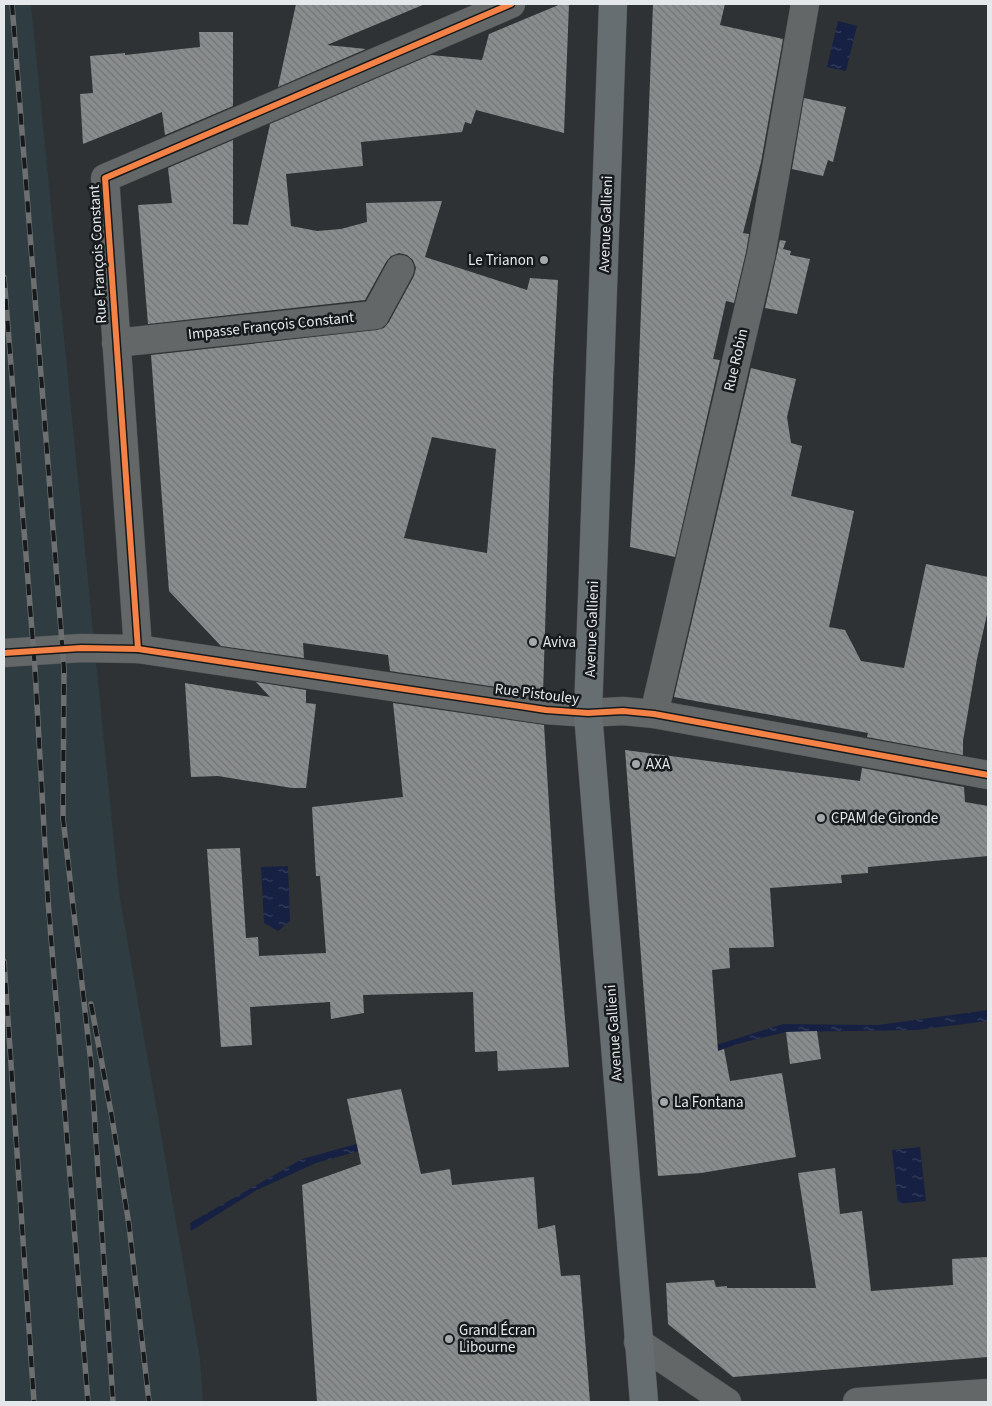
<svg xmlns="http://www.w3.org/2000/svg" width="992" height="1406" viewBox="0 0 992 1406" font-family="'Source Sans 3',sans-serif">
  <defs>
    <pattern id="water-ripples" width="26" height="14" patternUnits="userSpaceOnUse" patternTransform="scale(1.25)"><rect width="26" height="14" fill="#162043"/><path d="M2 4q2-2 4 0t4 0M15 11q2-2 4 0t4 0" fill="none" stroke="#38405e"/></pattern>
    <pattern id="building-back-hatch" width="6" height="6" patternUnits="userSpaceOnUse" patternTransform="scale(1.25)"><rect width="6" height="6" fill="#8a8d8e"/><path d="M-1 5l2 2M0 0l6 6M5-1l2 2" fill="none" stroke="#727475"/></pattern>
  </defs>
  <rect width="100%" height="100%" fill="#2e3234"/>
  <path fill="#2f3c41" d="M 4,4 L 31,4 L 119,893 L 200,1359 L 203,1402 L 4,1402 Z"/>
  <g fill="url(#water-ripples)">
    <path d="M 838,21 L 857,26 L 846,71 L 827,67 Z"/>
    <path d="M 288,866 L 290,921 L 278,931 L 264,923 L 261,867 Z"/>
    <path d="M 988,1010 L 988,1021 L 917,1030 L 786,1032 L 745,1042 L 650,1072 L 649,1066 L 783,1024 L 878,1025 Z"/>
    <path d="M 411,1129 L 413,1136 L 316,1163 L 257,1190 L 191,1231 L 190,1223 L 302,1159 Z"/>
    <path d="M 920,1147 L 926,1201 L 898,1204 L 892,1150 Z"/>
  </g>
  <g fill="url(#building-back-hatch)" fill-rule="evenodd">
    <path d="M 296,4 L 425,4 L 327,45 L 366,49 L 278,87 Z"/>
    <path d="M 561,4 L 569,4 L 564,133 L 476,110 L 471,124 L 465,122 L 462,132 L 361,142 L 363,166 L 286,174 L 291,226 L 317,231 L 341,229 L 367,222 L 366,203 L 442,201 L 425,257 L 527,290 L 530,278 L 558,280 L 553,378 L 543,694 L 390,671 L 388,655 L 303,643 L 304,658 L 221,646 L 169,591 L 151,355 L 377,330 L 384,328 L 389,322 L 414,276 L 416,268 L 413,260 L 407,255 L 399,253 L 391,256 L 386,262 L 365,300 L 148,324 L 138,205 L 172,203 L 168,168 L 233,140 L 233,224 L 248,225 L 270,124 L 431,55 L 482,60 L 489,34 ZM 432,437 L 496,449 L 487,553 L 404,538 Z"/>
    <path d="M 653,4 L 725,4 L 720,25 L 783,39 L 761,162 L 743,233 L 749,234 L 746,252 L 734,303 L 726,301 L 713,359 L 720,360 L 675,557 L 630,547 L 635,463 Z"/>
    <path d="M 199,32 L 233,32 L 233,106 L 165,135 L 162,112 L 83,144 L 80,94 L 93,93 L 90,56 L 125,53 L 125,55 L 200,47 Z"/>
    <path d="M 804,98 L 846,107 L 833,162 L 828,160 L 823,176 L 792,169 Z"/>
    <path d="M 780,240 L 786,241 L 783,249 L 791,251 L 790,255 L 810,259 L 797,314 L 765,308 Z"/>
    <path d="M 751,368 L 796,379 L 787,417 L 791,443 L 802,446 L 791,496 L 854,511 L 829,627 L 845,630 L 861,661 L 904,668 L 926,564 L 988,577 L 988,610 L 977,659 L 963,741 L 963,755 L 867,737 L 868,733 L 674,697 Z"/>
    <path d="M 256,682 L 306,690 L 306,703 L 316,704 L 306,788 L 292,788 L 218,776 L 191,777 L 185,683 L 270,697 Z"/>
    <path d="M 393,703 L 544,725 L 555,899 L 569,1067 L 498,1071 L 497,1051 L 475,1052 L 473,992 L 363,995 L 364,1013 L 331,1019 L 330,1002 L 250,1007 L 252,1045 L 221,1047 L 207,849 L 240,848 L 246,938 L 258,937 L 259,956 L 326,953 L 320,876 L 316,876 L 312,807 L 403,797 Z"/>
    <path d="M 625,750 L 860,781 L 862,768 L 964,787 L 965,802 L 988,806 L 988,856 L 868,867 L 868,873 L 841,875 L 842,883 L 770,888 L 774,947 L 729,948 L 730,968 L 712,970 L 718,1051 L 724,1049 L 730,1081 L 782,1073 L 796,1157 L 701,1173 L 658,1176 Z"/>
    <path d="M 817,1031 L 821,1059 L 790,1064 L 786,1032 Z"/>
    <path d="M 401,1089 L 421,1174 L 450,1169 L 452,1185 L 534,1177 L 538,1229 L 555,1225 L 561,1276 L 580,1275 L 590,1402 L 317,1402 L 302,1185 L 361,1164 L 347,1099 Z"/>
    <path d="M 835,1168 L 840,1214 L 862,1211 L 871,1291 L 953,1285 L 952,1259 L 987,1257 L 988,1357 L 733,1377 L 668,1324 L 666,1283 L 714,1280 L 716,1287 L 727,1286 L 727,1288 L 816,1288 L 798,1173 Z"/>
  </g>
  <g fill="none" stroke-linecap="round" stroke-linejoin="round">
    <g stroke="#4d5051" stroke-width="29">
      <g id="minor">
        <path d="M 116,343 L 375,315 L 400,269"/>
        <path d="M 138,649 L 105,178 L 511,4"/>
        <path d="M 4,653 L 81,648 L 138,649 L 546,710 L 588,713 L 623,711 L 654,714 L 988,775"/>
        <path d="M 654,714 L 761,255 L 805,4"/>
        <path d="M 638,1342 L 727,1402"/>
        <path d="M 857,1402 L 988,1393"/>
      </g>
    </g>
    <g stroke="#4d5051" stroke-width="29">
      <path id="major" d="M 613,4 L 588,713 L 644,1402"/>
    </g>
    <use href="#minor" stroke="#646768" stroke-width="28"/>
    <use href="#major" stroke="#676e71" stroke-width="28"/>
    <g stroke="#6d6f70" stroke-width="5.5">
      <g id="rail">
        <path d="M 12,4 L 64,669 L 63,818 L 91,1063 L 113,1402"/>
        <path d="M 4,277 L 35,669 L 48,900 L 88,1402"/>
        <path d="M 4,961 L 34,1402"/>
        <path d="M 91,1004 L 112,1118 L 129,1225 L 149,1402"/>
      </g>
    </g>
    <use href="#rail" stroke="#171a1c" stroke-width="4" stroke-dasharray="11" stroke-linecap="butt"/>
    <g stroke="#171a1c" stroke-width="9">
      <g id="cycleway">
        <path d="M 138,649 L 105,178 L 511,4"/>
        <path d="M 4,653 L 81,648 L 138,649 L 546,710 L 588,713 L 623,711 L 654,714 L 988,775"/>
      </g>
    </g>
    <use href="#cycleway" stroke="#f48246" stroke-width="6"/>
  </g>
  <g fill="#a4a8aa" stroke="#171a1c" stroke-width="2">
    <circle cx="544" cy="260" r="5"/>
    <circle cx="533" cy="642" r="5"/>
    <circle cx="636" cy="764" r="5"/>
    <circle cx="821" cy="818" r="5"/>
    <circle cx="664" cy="1102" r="5"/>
    <circle cx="449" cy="1339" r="5"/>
  </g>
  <g text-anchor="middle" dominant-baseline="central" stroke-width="5" stroke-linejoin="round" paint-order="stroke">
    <g font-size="15" fill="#e4e8ea" stroke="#171a1c">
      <text transform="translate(606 224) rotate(-88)">Avenue Gallieni</text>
      <text transform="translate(98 254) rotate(-93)">Rue François Constant</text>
      <text transform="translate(271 326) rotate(-6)">Impasse François Constant</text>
      <text transform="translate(736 360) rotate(-77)">Rue Robin</text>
      <text transform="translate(592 629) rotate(-88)">Avenue Gallieni</text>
      <text transform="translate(537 694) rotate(7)">Rue Pistouley</text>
      <text transform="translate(614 1033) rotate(-94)">Avenue Gallieni</text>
    </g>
    <g font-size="15" fill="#e4e8ea" stroke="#171a1c" text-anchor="start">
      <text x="534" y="260" text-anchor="end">Le Trianon</text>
      <text x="543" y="642">Aviva</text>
      <text x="646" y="764">AXA</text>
      <text x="831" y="818">CPAM de Gironde</text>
      <text x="674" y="1102">La Fontana</text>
      <text x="459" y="1330">Grand Écran<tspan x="459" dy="17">Libourne</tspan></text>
    </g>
  </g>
  <rect width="992" height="1406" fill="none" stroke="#e4e8ea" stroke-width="10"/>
</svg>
